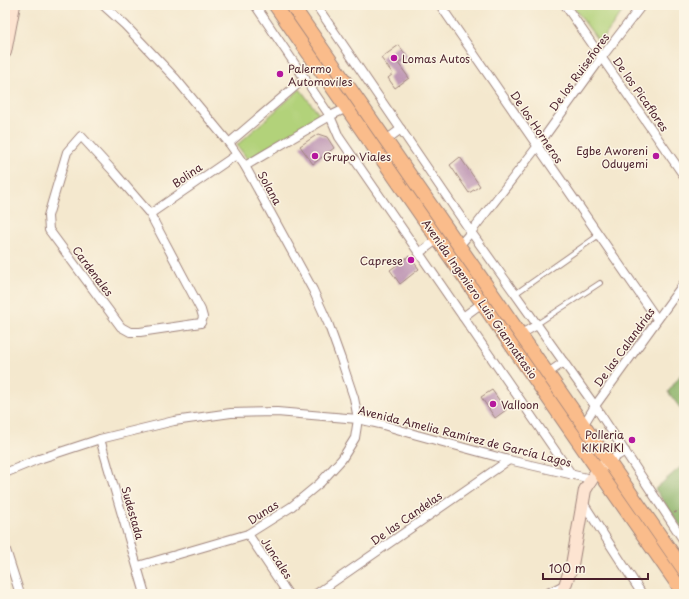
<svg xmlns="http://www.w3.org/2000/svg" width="689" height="599" viewBox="0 0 689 599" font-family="'Playpen Sans',sans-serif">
  <rect width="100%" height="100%" fill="#fcf5e5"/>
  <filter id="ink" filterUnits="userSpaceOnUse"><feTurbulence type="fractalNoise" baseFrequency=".025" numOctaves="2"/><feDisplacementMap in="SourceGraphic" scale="8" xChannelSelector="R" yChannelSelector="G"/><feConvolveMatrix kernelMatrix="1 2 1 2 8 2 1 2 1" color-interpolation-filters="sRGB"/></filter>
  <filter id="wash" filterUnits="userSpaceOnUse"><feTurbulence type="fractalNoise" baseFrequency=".012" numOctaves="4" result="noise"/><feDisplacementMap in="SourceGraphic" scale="16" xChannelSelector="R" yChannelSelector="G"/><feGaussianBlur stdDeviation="0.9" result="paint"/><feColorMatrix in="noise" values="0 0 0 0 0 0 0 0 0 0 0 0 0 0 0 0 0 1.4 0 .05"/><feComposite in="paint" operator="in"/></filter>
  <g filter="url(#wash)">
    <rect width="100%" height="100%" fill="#f4e8ce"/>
    <g fill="#b2d27a" stroke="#7e7852">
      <path d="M 572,5 L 627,5 L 600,43 Z"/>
      <path d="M 300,89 L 321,117 L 248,160 L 237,145 Z"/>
    </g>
    <g fill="#8db46a" stroke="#6c6a4a">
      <path d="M 684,370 L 684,413 L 668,392 Z"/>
      <path d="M 684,464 L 684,531 L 655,489 Z"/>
    </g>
    <g id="blocks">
      <g fill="#bf98b5">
        <path d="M 399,45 L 407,57 L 398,63 L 409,78 L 395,88 L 388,78 L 393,74 L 381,58 Z"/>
        <path d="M 318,134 L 327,137 L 334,148 L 313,164 L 300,146 Z"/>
        <path d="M 460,157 L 480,186 L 469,193 L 450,165 Z"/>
        <path d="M 409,256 L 419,269 L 400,284 L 390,270 Z"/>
        <path d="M 492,390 L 506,410 L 495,418 L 481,397 Z"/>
      </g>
    </g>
  </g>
  <g filter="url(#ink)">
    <use href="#blocks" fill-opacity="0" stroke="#9f847c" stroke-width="1"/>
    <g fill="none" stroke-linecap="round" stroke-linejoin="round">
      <g stroke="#9f847c" stroke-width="6">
        <g id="lane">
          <path d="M 515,294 L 599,235"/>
          <path d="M 537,324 L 600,283"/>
        </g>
      </g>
      <g stroke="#9f847c" stroke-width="10">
        <g id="street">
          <path d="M 103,5 L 125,25 L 176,79 L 229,143 L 245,166 L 313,290 L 328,323 L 341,359 L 354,398 L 358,419 L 355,438 L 342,459 L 320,483 L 291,507 L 248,534 L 138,566"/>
          <path d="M 255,5 L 330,116 L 339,137 L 572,475"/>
          <path d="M 316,5 L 471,232 L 595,406 L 684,541"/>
          <path d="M 440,5 L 657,319"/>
          <path d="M 565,5 L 684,176"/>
          <path d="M 81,136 L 113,171 L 150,214 L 201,310 L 203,317 L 201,323 L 140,332 L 130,332 L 121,327 L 49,230 L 48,216 L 67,152 Z"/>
          <path d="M 386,140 L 401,129"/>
          <path d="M 229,143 L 305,78"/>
          <path d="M 245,166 L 330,116 L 347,108"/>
          <path d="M 150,214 L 236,155"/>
          <path d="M 459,246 L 471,232 L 537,147 L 602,57 L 642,5"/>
          <path d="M 419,253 L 438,239"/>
          <path d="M 463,317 L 482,303"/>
          <path d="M 521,334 L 537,325"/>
          <path d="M 548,373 L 564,362"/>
          <path d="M 584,424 L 595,406 L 684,283"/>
          <path d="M 100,439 L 145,594"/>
          <path d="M 609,461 L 625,451"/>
          <path d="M 5,473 L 39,459 L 100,439 L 174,421 L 231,413 L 277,412 L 358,419 L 380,424 L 417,435 L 509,460 L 591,479"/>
          <path d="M 582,501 L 642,594"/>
          <path d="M 248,534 L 288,594"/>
          <path d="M 5,547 L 20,594"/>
          <path d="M 316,594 L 509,460"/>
          <path d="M 546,594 L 566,584"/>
        </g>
      </g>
      <g stroke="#9f847c" stroke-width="14">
        <g id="secondary">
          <path d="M 5,52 L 14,5"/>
          <path d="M 562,594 L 572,565 L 585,490 L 598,469 L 609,461"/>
        </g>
      </g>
      <g stroke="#9f847c" stroke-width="15">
        <g id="primary">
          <path d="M 275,5 L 684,594"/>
          <path d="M 292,5 L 684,570"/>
        </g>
      </g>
      <path stroke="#9f847c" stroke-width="1.5" stroke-dasharray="3 3" stroke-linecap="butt" d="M 674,513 L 684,508"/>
      <use href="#lane" stroke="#fff" stroke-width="4"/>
      <use href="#street" stroke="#fff" stroke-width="8"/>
      <use href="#secondary" stroke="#fde4d1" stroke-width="12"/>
      <use href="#primary" stroke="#fabc8b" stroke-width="13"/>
    </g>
  </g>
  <g fill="#b5179e" stroke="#fcf5e5" stroke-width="1.5">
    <circle cx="394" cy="58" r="4"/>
    <circle cx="280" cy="74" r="4"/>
    <circle cx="315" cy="156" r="4"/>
    <circle cx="656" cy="156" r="4"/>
    <circle cx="411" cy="260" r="4"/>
    <circle cx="493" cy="404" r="4"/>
    <circle cx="632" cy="440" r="4"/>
  </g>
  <g text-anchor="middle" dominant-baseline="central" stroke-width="3" stroke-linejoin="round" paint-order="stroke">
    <g font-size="11" fill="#4a1f2b" stroke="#fcf5e5" text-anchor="start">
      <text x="402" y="58">Lomas Autos</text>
      <text x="288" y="68">Palermo<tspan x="288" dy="13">Automoviles</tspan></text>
      <text x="648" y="150" text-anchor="end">Egbe Aworeni<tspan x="648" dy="13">Oduyemi</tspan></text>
      <text x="323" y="156">Grupo Viales</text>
      <text x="403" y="260" text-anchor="end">Caprese</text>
      <text x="501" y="404">Valloon</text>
      <text x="624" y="434" text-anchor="end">Polleria<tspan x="624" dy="13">KIKIRIKI</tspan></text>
    </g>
    <g font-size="11" fill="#4a1f2b" stroke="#fcf5e5">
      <text transform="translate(579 72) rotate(-54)">De los Ruiseñores</text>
      <text transform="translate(641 94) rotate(55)">De los Picaflores</text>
      <text transform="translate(537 127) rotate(56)">De los Horneros</text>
      <text transform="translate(187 175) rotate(-35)">Bolina</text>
      <text transform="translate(270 188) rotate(61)">Solana</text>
      <text transform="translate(93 271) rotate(53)">Cardenales</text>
      <text transform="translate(480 299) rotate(55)">Avenida Ingeniero Luis Giannattasio</text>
      <text transform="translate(624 347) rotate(-54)">De las Calandrias</text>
      <text transform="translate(465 436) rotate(14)">Avenida Amelia Ramírez de García Lagos</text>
      <text transform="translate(263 512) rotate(-33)">Dunas</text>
      <text transform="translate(133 513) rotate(74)">Sudestada</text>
      <text transform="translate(406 518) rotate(-35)">De las Candelas</text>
      <text transform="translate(277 558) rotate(57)">Juncales</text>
    </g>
  </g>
  <rect width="689" height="599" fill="none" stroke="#fcf5e5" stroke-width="20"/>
  <path d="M543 573v6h105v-6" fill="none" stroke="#4a1f2b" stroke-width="2"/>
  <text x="549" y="573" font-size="12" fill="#4a1f2b" stroke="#fcf5e5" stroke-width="3" paint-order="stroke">100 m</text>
</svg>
